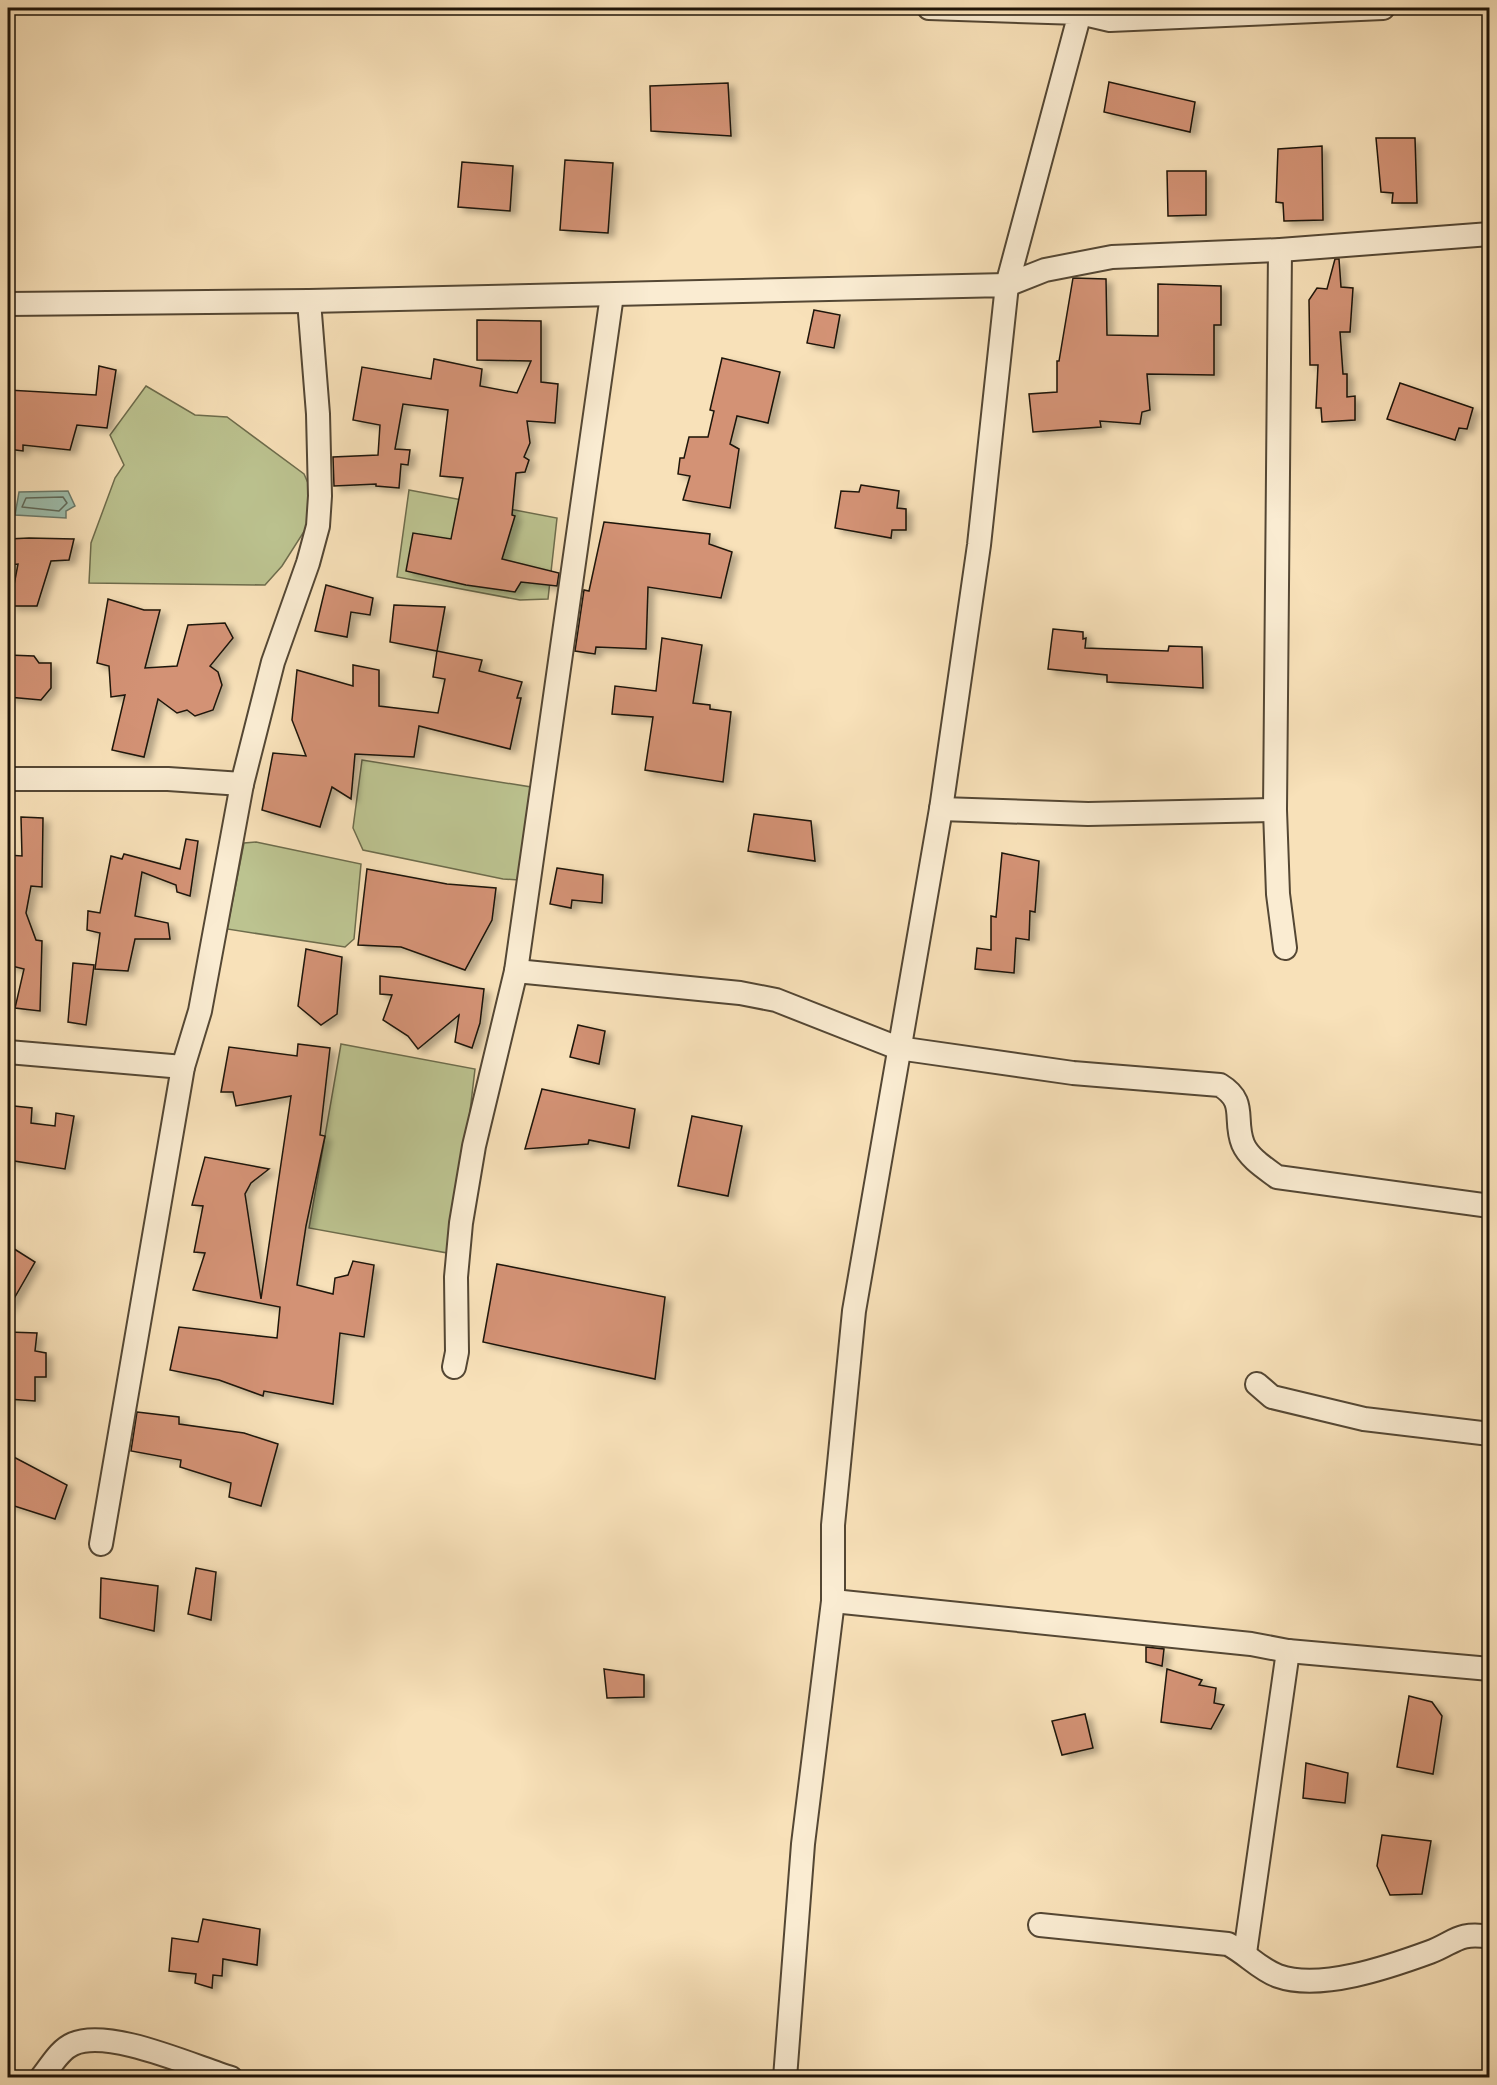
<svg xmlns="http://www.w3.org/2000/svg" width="1497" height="2085" viewBox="0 0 1497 2085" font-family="'IM FELL French Canon',serif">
  <defs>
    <filter id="shadow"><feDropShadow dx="6" dy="4" stdDeviation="3" flood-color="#0004"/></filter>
  </defs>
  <rect width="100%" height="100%" fill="#f8e1b9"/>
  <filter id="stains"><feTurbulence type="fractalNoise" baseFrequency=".00333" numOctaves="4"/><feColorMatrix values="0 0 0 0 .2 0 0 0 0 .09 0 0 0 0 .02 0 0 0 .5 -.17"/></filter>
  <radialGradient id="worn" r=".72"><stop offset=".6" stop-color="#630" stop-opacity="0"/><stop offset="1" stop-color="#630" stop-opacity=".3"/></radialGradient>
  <g fill="#bcc390" stroke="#6d6c4c" stroke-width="1.5">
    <path d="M 146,386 L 195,415 L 227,417 L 304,474 L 319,508 L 282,566 L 265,585 L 89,583 L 91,543 L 115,478 L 124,465 L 110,435 Z"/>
    <path d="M 409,490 L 557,518 L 548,599 L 520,600 L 397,577 Z"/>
    <path d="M 362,760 L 531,787 L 519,880 L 503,879 L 363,850 L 353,828 Z"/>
    <path d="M 256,842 L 361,864 L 354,939 L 345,947 L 227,929 L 244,843 Z"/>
    <path d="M 341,1044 L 475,1069 L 453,1254 L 309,1228 Z"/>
  </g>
  <path fill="#9dbead" stroke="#6a7a6b" stroke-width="1.5" d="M 68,491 L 75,506 L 66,511 L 66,518 L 15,515 L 19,492 Z"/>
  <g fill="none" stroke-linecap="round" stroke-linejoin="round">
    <path stroke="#5e695a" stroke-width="1.5" d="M 63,497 L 67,503 L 59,511 L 22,507 L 26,498 Z"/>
  </g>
  <g fill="#d39275" stroke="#1e1408" stroke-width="1.5" filter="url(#shadow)">
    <path d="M 1109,82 L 1195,102 L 1190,132 L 1104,112 Z"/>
    <path d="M 728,83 L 731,136 L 651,131 L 650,86 Z"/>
    <path d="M 1376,138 L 1415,138 L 1417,203 L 1392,203 L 1393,193 L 1381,192 Z"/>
    <path d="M 1322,146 L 1323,220 L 1284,221 L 1283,203 L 1276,202 L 1278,149 Z"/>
    <path d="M 565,160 L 613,163 L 608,233 L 560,230 Z"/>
    <path d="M 462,162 L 513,166 L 510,211 L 458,207 Z"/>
    <path d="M 1167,171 L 1206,171 L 1206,215 L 1168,216 Z"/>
    <path d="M 1335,259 L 1339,259 L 1341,287 L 1353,288 L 1350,332 L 1340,332 L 1343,374 L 1347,374 L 1347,397 L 1355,396 L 1355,420 L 1322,422 L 1321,408 L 1316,408 L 1318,365 L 1310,365 L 1309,300 L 1317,288 L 1327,289 Z"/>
    <path d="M 1073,278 L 1106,279 L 1107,335 L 1158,336 L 1158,284 L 1221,286 L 1221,325 L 1214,325 L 1214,375 L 1147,374 L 1150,410 L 1142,412 L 1140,424 L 1100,421 L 1101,427 L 1033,432 L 1029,394 L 1057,392 L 1057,361 L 1059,361 Z"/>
    <path d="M 814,310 L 840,315 L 834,348 L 807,343 Z"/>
    <path d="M 477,320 L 541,321 L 541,382 L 558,384 L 555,423 L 527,421 L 530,443 L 524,457 L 529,460 L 525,472 L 516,473 L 512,515 L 515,516 L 502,559 L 559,573 L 557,586 L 521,582 L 515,592 L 466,585 L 406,571 L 413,533 L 451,539 L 463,478 L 440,476 L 448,410 L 403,404 L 395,449 L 410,450 L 408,465 L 401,464 L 399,488 L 376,486 L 376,484 L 334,486 L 333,457 L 378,455 L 380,425 L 353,420 L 362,367 L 431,379 L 434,359 L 482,369 L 480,386 L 517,393 L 531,361 L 477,360 Z"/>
    <path d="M 722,358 L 780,372 L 768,423 L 737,416 L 730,444 L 739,449 L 730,508 L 683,500 L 690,476 L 678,474 L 680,458 L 684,458 L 689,437 L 708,437 L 714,411 L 710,410 Z"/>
    <path d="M 99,366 L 116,370 L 107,428 L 77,425 L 70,450 L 23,445 L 23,451 L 8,449 L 8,390 L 96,395 Z"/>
    <path d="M 1400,383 L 1473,408 L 1467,429 L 1459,428 L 1455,440 L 1387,419 Z"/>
    <path d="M 861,485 L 899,491 L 897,508 L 906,509 L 906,530 L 892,530 L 891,538 L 835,528 L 841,491 L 859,492 Z"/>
    <path d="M 604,522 L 710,534 L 709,544 L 732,552 L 721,598 L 648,587 L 646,649 L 596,647 L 595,654 L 575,651 L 584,590 L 589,591 Z"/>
    <path d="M 29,538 L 74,539 L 69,560 L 51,561 L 37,606 L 10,606 L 18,564 L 8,565 L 8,539 Z"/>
    <path d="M 326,585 L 373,598 L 370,615 L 351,612 L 347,637 L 315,631 Z"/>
    <path d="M 108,599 L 144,610 L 160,610 L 145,668 L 177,666 L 188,625 L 225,623 L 233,638 L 210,666 L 218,672 L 222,685 L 213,710 L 195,716 L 187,710 L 177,713 L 158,699 L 144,757 L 112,750 L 125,695 L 111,697 L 109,666 L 97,663 Z"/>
    <path d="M 394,605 L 445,607 L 437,651 L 390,642 Z"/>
    <path d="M 1053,629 L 1083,632 L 1083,639 L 1086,638 L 1085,648 L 1168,651 L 1169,646 L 1202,647 L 1203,688 L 1107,682 L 1107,675 L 1048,669 Z"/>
    <path d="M 662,638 L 702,645 L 693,703 L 710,705 L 710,709 L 731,712 L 723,782 L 645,770 L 653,717 L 612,714 L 615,686 L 656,691 Z"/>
    <path d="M 437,651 L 482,660 L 479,671 L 522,682 L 517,698 L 521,698 L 510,749 L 419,726 L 414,757 L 355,754 L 351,799 L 332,787 L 320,827 L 262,810 L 273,753 L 306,756 L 292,720 L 297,670 L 353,686 L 353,665 L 379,670 L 379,706 L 438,713 L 445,679 L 433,677 Z"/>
    <path d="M 8,655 L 34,656 L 39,663 L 51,663 L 51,688 L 41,700 L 8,697 Z"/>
    <path d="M 754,814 L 811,821 L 815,861 L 748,851 Z"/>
    <path d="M 21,817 L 43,818 L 42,887 L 31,886 L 26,913 L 36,940 L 42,941 L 40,1011 L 15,1008 L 24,969 L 8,965 L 8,855 L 22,856 Z"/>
    <path d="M 186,839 L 198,841 L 190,896 L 177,892 L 176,885 L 142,872 L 135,916 L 168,923 L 170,939 L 135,939 L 128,971 L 95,969 L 100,933 L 87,930 L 88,911 L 100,913 L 111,856 L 122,859 L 124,854 L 180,869 Z"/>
    <path d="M 1002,853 L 1039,861 L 1035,912 L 1030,911 L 1029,940 L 1016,938 L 1014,973 L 975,969 L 977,948 L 991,950 L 991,916 L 996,917 Z"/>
    <path d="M 557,868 L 603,875 L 602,903 L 572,900 L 571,908 L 550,904 Z"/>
    <path d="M 367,869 L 447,884 L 496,888 L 492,920 L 465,970 L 401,947 L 358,945 Z"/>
    <path d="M 306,949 L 342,957 L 337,1014 L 321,1025 L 298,1006 Z"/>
    <path d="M 73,963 L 94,965 L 86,1025 L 68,1022 Z"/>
    <path d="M 380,976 L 484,989 L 480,1023 L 472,1048 L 455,1042 L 459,1015 L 418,1049 L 408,1036 L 383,1020 L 392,995 L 380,994 Z"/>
    <path d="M 578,1025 L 605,1031 L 599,1064 L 570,1057 Z"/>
    <path d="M 298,1044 L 330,1048 L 320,1135 L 325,1136 L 306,1226 L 297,1285 L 333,1294 L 335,1278 L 348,1275 L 353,1261 L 374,1265 L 364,1337 L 340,1333 L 333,1404 L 264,1391 L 263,1396 L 219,1380 L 170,1370 L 179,1327 L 277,1338 L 280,1307 L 193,1290 L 205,1253 L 194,1252 L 203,1206 L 192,1205 L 205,1157 L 269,1169 L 251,1183 L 245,1194 L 261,1299 L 291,1096 L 236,1106 L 233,1092 L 221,1092 L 229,1047 L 297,1056 Z"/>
    <path d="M 542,1089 L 635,1109 L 629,1148 L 589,1140 L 588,1144 L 525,1149 Z"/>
    <path d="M 14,1106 L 32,1108 L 31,1123 L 55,1126 L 56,1113 L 74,1116 L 65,1169 L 8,1160 Z"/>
    <path d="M 692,1116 L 742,1126 L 728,1196 L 678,1186 Z"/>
    <path d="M 8,1245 L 35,1262 L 8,1309 Z"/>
    <path d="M 497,1264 L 665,1297 L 655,1379 L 483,1342 Z"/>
    <path d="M 8,1332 L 37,1333 L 35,1351 L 46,1353 L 46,1377 L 35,1377 L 35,1401 L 8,1399 Z"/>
    <path d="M 137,1412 L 179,1417 L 179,1424 L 244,1433 L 278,1444 L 261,1506 L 229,1497 L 231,1483 L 180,1467 L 181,1460 L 131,1451 Z"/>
    <path d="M 8,1454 L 67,1485 L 55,1519 L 8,1504 Z"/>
    <path d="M 196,1568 L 216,1572 L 211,1620 L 188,1614 Z"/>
    <path d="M 101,1578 L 158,1586 L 154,1631 L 100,1618 Z"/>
    <path d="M 1146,1647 L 1164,1649 L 1162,1666 L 1146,1662 Z"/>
    <path d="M 604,1669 L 644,1675 L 644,1697 L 607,1698 Z"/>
    <path d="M 1167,1669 L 1202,1680 L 1199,1685 L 1216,1688 L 1214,1703 L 1224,1705 L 1211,1729 L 1161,1722 Z"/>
    <path d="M 1409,1696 L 1432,1702 L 1442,1716 L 1433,1774 L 1397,1767 Z"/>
    <path d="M 1085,1714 L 1093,1748 L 1062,1755 L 1052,1721 Z"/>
    <path d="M 1306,1763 L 1348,1773 L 1345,1803 L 1303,1798 Z"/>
    <path d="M 1382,1835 L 1431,1841 L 1422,1894 L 1390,1895 L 1377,1866 Z"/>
    <path d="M 203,1919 L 260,1929 L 257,1965 L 223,1959 L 222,1976 L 213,1975 L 212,1988 L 195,1983 L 196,1974 L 169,1971 L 172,1938 L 198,1942 Z"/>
  </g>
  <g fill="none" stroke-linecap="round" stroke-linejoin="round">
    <g stroke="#544734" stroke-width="26">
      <g id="street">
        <path d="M 929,8 L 1080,13 L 1007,285 L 1045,270 L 1112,257 L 1280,250 L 1490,234"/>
        <path d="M 1081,8 L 1080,13 L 1110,20 L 1383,8"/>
        <path d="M 1280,250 L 1275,810 L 1278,894 L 1285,948"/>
        <path d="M 8,304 L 309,301 L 1007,285 L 979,545 L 941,809 L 854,1311 L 833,1525 L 833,1601 L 803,1844 L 785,2078"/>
        <path d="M 8,779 L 168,779 L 242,784"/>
        <path d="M 941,809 L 1088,814 L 1275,810"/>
        <path d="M 516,971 L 612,295"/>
        <path d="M 8,1052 L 183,1067 L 200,1011 L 242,784 L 273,662 L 308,563 L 318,526 L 320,496 L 318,414 L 309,301"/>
        <path d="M 454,1367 L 457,1352 L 456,1277 L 461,1223 L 474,1146 L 516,971 L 740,993 L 776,1000 L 898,1048 L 1073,1073 L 1220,1085 C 1248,1102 1233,1119 1243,1144 C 1249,1158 1265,1168 1277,1177 L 1490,1206"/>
        <path d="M 1257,1384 L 1272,1397 L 1364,1419 L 1490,1434"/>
        <path d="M 101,1544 L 183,1067"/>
        <path d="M 833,1601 L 1251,1644 L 1288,1651 L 1490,1669"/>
        <path d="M 1040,1925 L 1228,1944 C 1246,1953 1259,1969 1278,1976 C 1320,1991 1389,1967 1430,1952 C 1454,1943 1459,1931 1490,1937"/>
        <path d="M 1245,1953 L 1288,1651"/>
        <path d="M 41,2078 C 51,2066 59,2050 73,2044 C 109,2028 192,2066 231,2078"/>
      </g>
    </g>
    <use href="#street" stroke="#faecd2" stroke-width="22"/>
  </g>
  <rect width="1497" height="2085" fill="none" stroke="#f8e1b9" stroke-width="30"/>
  <rect x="9" y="9" width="1479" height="2067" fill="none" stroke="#1e1408" stroke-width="3"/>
  <rect x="15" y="15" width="1467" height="2055" fill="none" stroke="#1e1408" stroke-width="1.5"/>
  <rect width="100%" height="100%" filter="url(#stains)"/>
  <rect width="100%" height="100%" fill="url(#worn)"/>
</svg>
